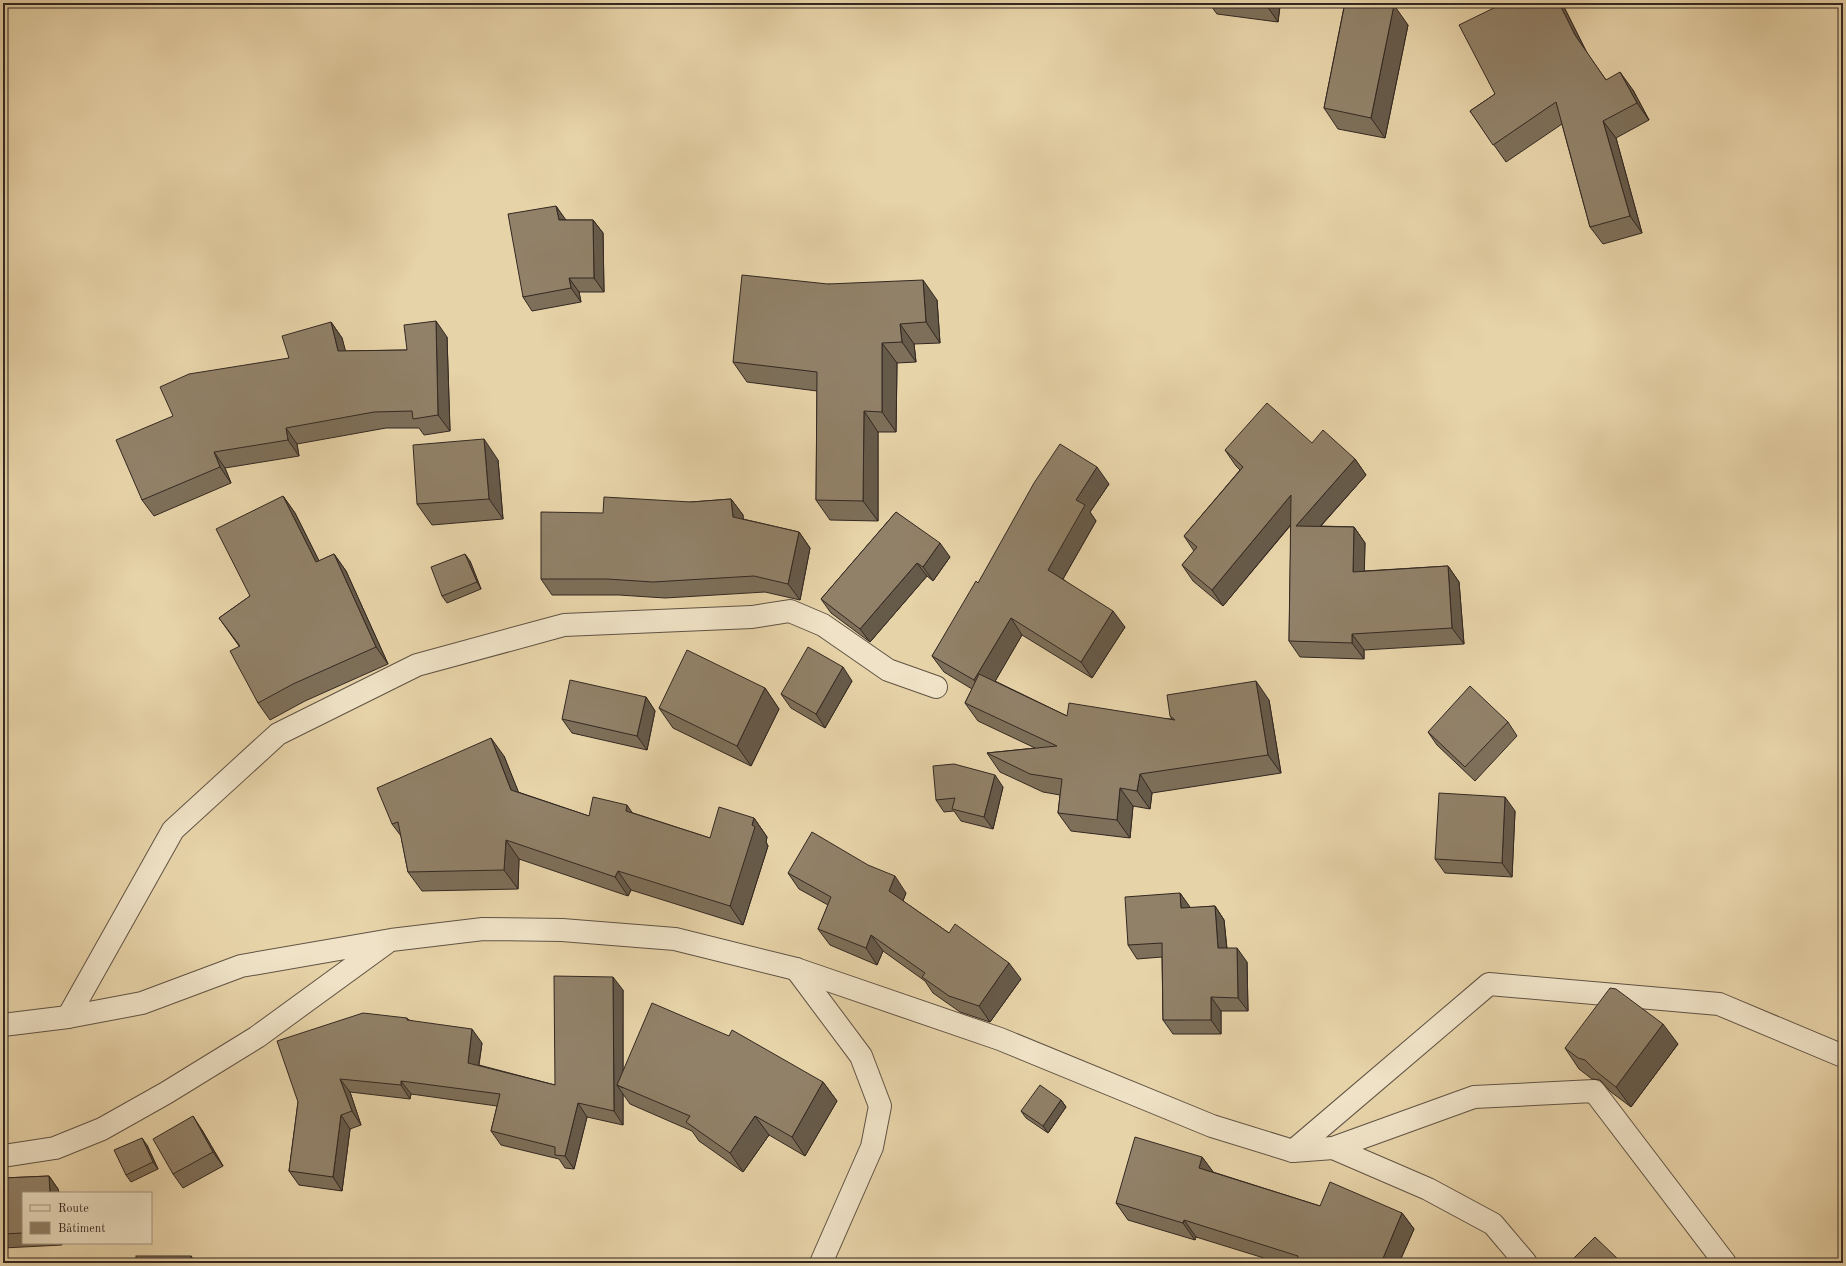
<svg xmlns="http://www.w3.org/2000/svg" width="1846" height="1266" viewBox="0 0 1846 1266" font-family="'Old Standard TT',serif">
  <rect width="100%" height="100%" fill="#e7d3a8"/>
  <filter id="stains"><feTurbulence type="fractalNoise" baseFrequency=".005" numOctaves="4"/><feColorMatrix values="0 0 0 0 .2 0 0 0 0 .09 0 0 0 0 .02 0 0 0 .5 -.17"/></filter>
  <radialGradient id="worn" r=".72"><stop offset=".6" stop-color="#630" stop-opacity="0"/><stop offset="1" stop-color="#630" stop-opacity=".3"/></radialGradient>
  <g fill="none" stroke-linecap="round" stroke-linejoin="round">
    <g stroke="#605344" stroke-width="24">
      <g id="street">
        <path d="M 796,969 L 861,1056 L 880,1106 L 872,1147 L 821,1263"/>
        <path d="M 68,1017 L 173,830 L 278,734 L 417,665 L 564,625 L 752,617 L 790,611 L 823,625 L 888,670 L 936,687"/>
        <path d="M 3,1025 L 68,1017 L 142,1003 L 241,966 L 391,940 L 483,929 L 562,930 L 675,939 L 796,969 L 1000,1039 L 1212,1126 L 1293,1151 L 1333,1148 L 1474,1097 L 1594,1091 L 1725,1263"/>
        <path d="M 1333,1148 L 1428,1189 L 1493,1224 L 1526,1263"/>
        <path d="M 1293,1151 L 1489,984 L 1719,1004 L 1843,1056"/>
        <path d="M 3,1156 L 55,1148 L 102,1129 L 166,1093 L 257,1037 L 386,943"/>
      </g>
    </g>
    <use href="#street" stroke="#efe2c6" stroke-width="22"/>
  </g>
  <g fill="#7d6f59" stroke="#332822">
    <path d="M 1209,3 L 1386,3 L 1408,25 L 1385,138 L 1338,129 L 1324,108 L 1344,7 L 1280,6 L 1278,22 L 1217,14 Z"/>
    <path d="M 1504,3 L 1562,3 L 1587,53 L 1606,80 L 1633,90 L 1649,120 L 1616,138 L 1642,233 L 1603,244 L 1590,227 L 1562,124 L 1506,162 L 1470,111 L 1495,94 Z"/>
    <path d="M 556,206 L 565,220 L 593,220 L 603,233 L 604,292 L 579,292 L 581,302 L 532,311 L 523,297 Z"/>
    <path d="M 828,284 L 937,300 L 940,343 L 914,344 L 916,362 L 897,363 L 896,432 L 878,432 L 878,521 L 830,520 L 816,500 L 817,391 L 747,382 L 733,362 Z"/>
    <path d="M 331,322 L 342,338 L 345,351 L 407,350 L 447,337 L 450,431 L 424,435 L 419,428 L 386,428 L 297,444 L 299,456 L 225,468 L 231,483 L 154,516 L 142,500 L 173,416 L 289,358 Z"/>
    <path d="M 1312,443 L 1355,459 L 1366,475 L 1321,526 L 1354,527 L 1365,543 L 1364,571 L 1448,566 L 1459,582 L 1464,644 L 1364,650 L 1364,659 L 1300,657 L 1289,641 L 1291,525 L 1223,606 L 1193,581 L 1182,565 L 1194,551 L 1184,536 L 1240,470 L 1236,466 L 1225,450 Z"/>
    <path d="M 498,460 L 503,519 L 432,525 L 417,504 Z"/>
    <path d="M 1109,484 L 1090,512 L 1096,521 L 1063,579 L 1125,627 L 1092,678 L 1022,635 L 995,681 L 1067,716 L 1172,719 L 1170,716 L 1269,700 L 1281,773 L 1152,793 L 1150,809 L 1133,806 L 1130,838 L 1071,831 L 1058,813 L 1060,795 L 1043,792 L 1000,772 L 987,753 L 1035,748 L 978,721 L 965,703 L 972,689 L 944,672 L 932,656 L 978,583 Z"/>
    <path d="M 283,496 L 295,513 L 319,561 L 334,554 L 346,571 L 388,664 L 305,701 L 270,720 L 258,703 L 239,646 L 219,618 L 250,596 Z"/>
    <path d="M 731,499 L 743,515 L 743,519 L 799,532 L 810,548 L 800,600 L 765,592 L 665,598 L 619,595 L 552,595 L 541,579 L 603,513 L 691,502 Z"/>
    <path d="M 896,512 L 950,557 L 933,581 L 927,576 L 870,642 L 831,613 L 821,599 Z"/>
    <path d="M 470,561 L 481,589 L 447,603 L 442,596 Z"/>
    <path d="M 852,681 L 825,728 L 791,708 L 781,694 Z"/>
    <path d="M 765,688 L 779,709 L 751,766 L 673,728 L 659,708 Z"/>
    <path d="M 646,697 L 655,711 L 647,750 L 572,733 L 562,719 Z"/>
    <path d="M 1508,722 L 1517,736 L 1475,781 L 1437,745 L 1428,732 Z"/>
    <path d="M 504,756 L 518,792 L 589,816 L 633,813 L 710,838 L 754,818 L 767,837 L 766,842 L 768,846 L 743,925 L 631,890 L 628,896 L 519,859 L 518,889 L 422,891 L 408,872 L 401,836 L 392,824 Z"/>
    <path d="M 1003,787 L 993,829 L 961,821 L 954,811 L 944,812 L 936,800 Z"/>
    <path d="M 1515,811 L 1512,877 L 1445,873 L 1435,859 Z"/>
    <path d="M 788,873 L 906,893 L 903,901 L 949,933 L 1021,979 L 990,1022 L 960,1012 L 933,993 L 925,981 L 883,951 L 877,965 L 830,945 L 818,929 L 828,905 L 799,889 Z"/>
    <path d="M 1180,893 L 1190,908 L 1215,906 L 1224,920 L 1227,948 L 1247,962 L 1248,1011 L 1221,1011 L 1221,1034 L 1173,1034 L 1163,1020 L 1162,957 L 1137,959 L 1128,945 Z"/>
    <path d="M 623,990 L 623,1071 L 823,1082 L 837,1101 L 805,1156 L 769,1135 L 743,1172 L 699,1141 L 692,1131 L 630,1104 L 623,1094 L 623,1125 L 587,1117 L 574,1169 L 565,1168 L 559,1159 L 501,1145 L 491,1131 L 497,1106 L 411,1094 L 410,1099 L 350,1092 L 361,1125 L 350,1129 L 342,1191 L 299,1185 L 289,1171 L 298,1102 L 407,1018 L 409,1020 L 482,1043 L 479,1065 L 555,1085 Z"/>
    <path d="M 1678,1044 L 1631,1107 L 1611,1092 L 1600,1080 L 1592,1079 L 1579,1069 L 1565,1048 Z"/>
    <path d="M 1061,1100 L 1066,1107 L 1048,1133 L 1026,1118 L 1021,1111 Z"/>
    <path d="M 202,1130 L 223,1166 L 183,1188 L 173,1174 Z"/>
    <path d="M 147,1145 L 158,1169 L 131,1182 L 126,1175 Z"/>
    <path d="M 1202,1157 L 1213,1172 L 1320,1206 L 1402,1213 L 1414,1229 L 1399,1263 L 1280,1263 L 1196,1237 L 1195,1240 L 1128,1220 L 1116,1203 Z"/>
    <path d="M 49,1176 L 58,1189 L 59,1193 L 23,1193 L 23,1243 L 62,1243 L 62,1245 L 3,1248 L 3,1178 Z"/>
  </g>
  <g fill="#665a49" stroke="#332822">
    <path d="M 1265,3 L 1278,3 L 1280,6 L 1278,22 Z"/>
    <path d="M 1559,3 L 1562,3 L 1587,53 L 1575,35 Z"/>
    <path d="M 1394,5 L 1408,25 L 1385,138 L 1371,118 Z"/>
    <path d="M 1620,72 L 1633,90 L 1649,120 L 1637,103 Z"/>
    <path d="M 1603,121 L 1616,138 L 1642,233 L 1630,216 Z"/>
    <path d="M 556,206 L 566,220 L 559,220 Z"/>
    <path d="M 593,220 L 603,233 L 604,292 L 594,278 Z"/>
    <path d="M 569,278 L 579,292 L 581,302 L 571,288 Z"/>
    <path d="M 923,280 L 937,300 L 940,343 L 926,322 Z"/>
    <path d="M 436,321 L 447,337 L 450,431 L 438,415 Z"/>
    <path d="M 331,322 L 342,338 L 350,367 L 338,351 Z"/>
    <path d="M 900,324 L 914,344 L 916,362 L 902,342 Z"/>
    <path d="M 882,343 L 897,363 L 896,432 L 882,412 Z"/>
    <path d="M 864,411 L 878,432 L 878,521 L 863,501 Z"/>
    <path d="M 286,428 L 297,444 L 299,456 L 288,440 Z"/>
    <path d="M 484,439 L 498,460 L 503,519 L 489,499 Z"/>
    <path d="M 214,452 L 225,468 L 231,483 L 220,467 Z"/>
    <path d="M 1355,459 L 1366,475 L 1307,541 L 1296,526 Z"/>
    <path d="M 1097,467 L 1109,484 L 1090,512 L 1096,521 L 1059,586 L 1048,570 L 1076,500 Z"/>
    <path d="M 1291,495 L 1302,511 L 1223,606 L 1212,590 Z"/>
    <path d="M 283,496 L 295,513 L 328,579 L 316,562 Z"/>
    <path d="M 731,499 L 743,515 L 744,533 L 733,517 Z"/>
    <path d="M 1354,527 L 1365,543 L 1364,588 L 1353,572 Z"/>
    <path d="M 799,532 L 810,548 L 800,600 L 788,584 Z"/>
    <path d="M 940,543 L 950,557 L 933,581 L 923,567 Z"/>
    <path d="M 334,554 L 346,571 L 388,664 L 376,647 Z"/>
    <path d="M 465,554 L 470,561 L 481,589 L 477,582 Z"/>
    <path d="M 917,563 L 927,576 L 870,642 L 860,629 Z"/>
    <path d="M 1448,566 L 1459,582 L 1464,644 L 1452,628 Z"/>
    <path d="M 1113,611 L 1125,627 L 1092,678 L 1081,662 Z"/>
    <path d="M 1011,618 L 1022,635 L 986,697 L 974,680 Z"/>
    <path d="M 1352,634 L 1364,650 L 1364,659 L 1352,643 Z"/>
    <path d="M 843,667 L 852,681 L 825,728 L 816,714 Z"/>
    <path d="M 1256,681 L 1269,700 L 1281,773 L 1268,755 Z"/>
    <path d="M 765,688 L 779,709 L 751,766 L 737,746 Z"/>
    <path d="M 646,697 L 655,711 L 647,750 L 637,736 Z"/>
    <path d="M 491,738 L 504,756 L 525,808 L 511,790 Z"/>
    <path d="M 1140,774 L 1152,793 L 1150,809 L 1137,791 Z"/>
    <path d="M 995,775 L 1003,787 L 993,829 L 984,817 Z"/>
    <path d="M 1120,788 L 1133,806 L 1130,838 L 1117,820 Z"/>
    <path d="M 1505,797 L 1515,811 L 1512,877 L 1502,863 Z"/>
    <path d="M 627,805 L 640,824 L 626,811 Z"/>
    <path d="M 754,818 L 767,837 L 766,842 L 768,846 L 743,925 L 730,906 Z"/>
    <path d="M 506,840 L 519,859 L 518,889 L 504,870 Z"/>
    <path d="M 618,871 L 631,890 L 628,896 L 615,877 Z"/>
    <path d="M 895,876 L 906,893 L 900,907 L 889,891 Z"/>
    <path d="M 1180,893 L 1190,907 L 1191,922 L 1181,908 Z"/>
    <path d="M 1215,906 L 1224,920 L 1228,962 L 1218,948 Z"/>
    <path d="M 871,935 L 883,951 L 877,965 L 866,948 Z"/>
    <path d="M 1237,948 L 1247,962 L 1248,1011 L 1238,998 Z"/>
    <path d="M 1009,963 L 1021,979 L 990,1022 L 979,1006 Z"/>
    <path d="M 613,977 L 623,990 L 623,1088 L 617,1085 L 623,1094 L 623,1125 L 614,1111 Z"/>
    <path d="M 1211,997 L 1221,1011 L 1221,1034 L 1211,1020 Z"/>
    <path d="M 1663,1024 L 1678,1044 L 1631,1107 L 1616,1087 Z"/>
    <path d="M 472,1029 L 482,1043 L 477,1076 L 468,1063 Z"/>
    <path d="M 340,1079 L 350,1092 L 361,1125 L 352,1111 Z"/>
    <path d="M 401,1081 L 411,1094 L 410,1099 L 401,1085 Z"/>
    <path d="M 823,1082 L 837,1101 L 805,1156 L 792,1137 Z"/>
    <path d="M 1061,1100 L 1066,1107 L 1048,1133 L 1043,1126 Z"/>
    <path d="M 578,1103 L 587,1117 L 574,1169 L 565,1156 Z"/>
    <path d="M 341,1115 L 350,1129 L 342,1191 L 333,1177 Z"/>
    <path d="M 193,1116 L 202,1130 L 223,1166 L 213,1152 Z"/>
    <path d="M 755,1116 L 769,1135 L 743,1172 L 730,1153 Z"/>
    <path d="M 142,1138 L 147,1145 L 158,1169 L 153,1162 Z"/>
    <path d="M 1202,1157 L 1214,1173 L 1199,1168 Z"/>
    <path d="M 49,1176 L 58,1189 L 59,1193 L 50,1193 Z"/>
    <path d="M 1402,1213 L 1414,1229 L 1399,1263 L 1381,1263 Z"/>
    <path d="M 1184,1220 L 1196,1237 L 1195,1240 L 1183,1223 Z"/>
    <path d="M 191,1256 L 196,1263 L 191,1263 Z"/>
    <path d="M 1341,1258 L 1345,1263 L 1339,1263 Z"/>
  </g>
  <g fill="#918168" stroke="#332822">
    <path d="M 1345,3 L 1386,3 L 1394,5 L 1371,118 L 1324,108 Z"/>
    <path d="M 1504,3 L 1559,3 L 1575,35 L 1606,80 L 1620,72 L 1637,103 L 1603,121 L 1630,216 L 1590,227 L 1556,102 L 1493,145 L 1470,111 L 1495,94 L 1459,25 Z"/>
    <path d="M 556,206 L 559,220 L 593,220 L 594,278 L 569,278 L 571,288 L 523,297 L 508,214 Z"/>
    <path d="M 742,275 L 828,284 L 923,280 L 926,322 L 900,324 L 902,342 L 882,343 L 882,412 L 864,411 L 863,501 L 816,500 L 817,372 L 733,362 Z"/>
    <path d="M 436,321 L 438,415 L 413,419 L 412,411 L 374,412 L 286,428 L 288,440 L 214,452 L 220,467 L 142,500 L 116,440 L 173,416 L 160,387 L 189,374 L 289,358 L 282,336 L 331,322 L 338,351 L 407,350 L 404,325 Z"/>
    <path d="M 1267,403 L 1312,443 L 1323,430 L 1355,459 L 1296,526 L 1354,527 L 1353,572 L 1448,566 L 1452,628 L 1352,634 L 1352,643 L 1289,641 L 1291,495 L 1212,590 L 1182,565 L 1197,547 L 1184,536 L 1243,467 L 1225,450 Z"/>
    <path d="M 484,439 L 489,499 L 417,504 L 413,445 Z"/>
    <path d="M 1060,444 L 1097,467 L 1076,500 L 1085,505 L 1048,570 L 1113,611 L 1081,662 L 1011,618 L 974,680 L 932,656 L 976,581 L 978,583 L 1034,483 Z"/>
    <path d="M 283,496 L 316,562 L 334,554 L 376,647 L 293,684 L 258,703 L 230,651 L 240,646 L 219,618 L 250,596 L 216,529 Z"/>
    <path d="M 604,497 L 691,502 L 731,499 L 733,517 L 799,532 L 788,584 L 754,576 L 653,582 L 607,579 L 541,579 L 541,512 L 603,513 Z"/>
    <path d="M 896,512 L 940,543 L 923,567 L 917,563 L 860,629 L 821,599 Z"/>
    <path d="M 465,554 L 477,582 L 442,596 L 431,567 Z"/>
    <path d="M 808,647 L 843,667 L 816,714 L 781,694 Z"/>
    <path d="M 687,650 L 765,688 L 737,746 L 659,708 Z"/>
    <path d="M 979,674 L 1067,716 L 1069,703 L 1175,720 L 1170,716 L 1167,695 L 1256,681 L 1268,755 L 1140,774 L 1137,791 L 1120,788 L 1117,820 L 1058,813 L 1062,779 L 1030,774 L 987,753 L 1057,746 L 965,703 Z"/>
    <path d="M 570,680 L 646,697 L 637,736 L 562,719 Z"/>
    <path d="M 1470,686 L 1508,722 L 1465,767 L 1428,732 Z"/>
    <path d="M 491,738 L 511,790 L 589,816 L 593,797 L 627,805 L 626,811 L 710,838 L 719,807 L 754,818 L 752,825 L 755,827 L 730,906 L 618,871 L 615,877 L 506,840 L 504,870 L 408,872 L 398,822 L 392,824 L 377,788 Z"/>
    <path d="M 954,764 L 995,775 L 984,817 L 952,809 L 955,798 L 936,800 L 933,766 Z"/>
    <path d="M 1439,793 L 1505,797 L 1502,863 L 1435,859 Z"/>
    <path d="M 812,832 L 868,865 L 895,876 L 889,891 L 949,933 L 955,924 L 1009,963 L 979,1006 L 949,996 L 922,977 L 925,973 L 871,935 L 866,948 L 818,929 L 831,897 L 788,873 Z"/>
    <path d="M 1180,893 L 1181,908 L 1215,906 L 1218,948 L 1237,948 L 1238,998 L 1211,997 L 1211,1020 L 1163,1020 L 1162,943 L 1128,945 L 1125,897 Z"/>
    <path d="M 554,976 L 613,977 L 614,1111 L 578,1103 L 565,1156 L 555,1155 L 555,1147 L 491,1131 L 500,1094 L 401,1081 L 401,1085 L 340,1079 L 352,1111 L 341,1115 L 333,1177 L 289,1171 L 298,1102 L 277,1041 L 363,1013 L 407,1018 L 407,1020 L 472,1029 L 468,1063 L 555,1085 Z"/>
    <path d="M 1610,988 L 1616,989 L 1663,1024 L 1616,1087 L 1597,1072 L 1585,1060 L 1578,1058 L 1565,1048 Z"/>
    <path d="M 652,1003 L 729,1036 L 732,1030 L 823,1082 L 792,1137 L 755,1116 L 730,1153 L 686,1122 L 690,1116 L 617,1085 Z"/>
    <path d="M 1040,1085 L 1061,1100 L 1043,1126 L 1021,1111 Z"/>
    <path d="M 193,1116 L 213,1152 L 173,1174 L 153,1139 Z"/>
    <path d="M 1135,1137 L 1202,1157 L 1199,1168 L 1320,1206 L 1330,1182 L 1402,1213 L 1381,1263 L 1353,1263 L 1341,1258 L 1339,1263 L 1304,1263 L 1297,1260 L 1298,1256 L 1184,1220 L 1183,1223 L 1116,1203 Z"/>
    <path d="M 142,1138 L 153,1162 L 126,1175 L 114,1150 Z"/>
    <path d="M 49,1176 L 50,1193 L 23,1193 L 23,1233 L 3,1234 L 3,1178 Z"/>
    <path d="M 1595,1237 L 1622,1263 L 1569,1263 Z"/>
    <rect x="136" y="1256" width="55" height="7"/>
  </g>
  <rect width="1846" height="1266" fill="none" stroke="#e7d3a8" stroke-width="16"/>
  <rect x="4" y="4" width="1838" height="1258" fill="none" stroke="#332822" stroke-width="2"/>
  <rect x="8" y="8" width="1830" height="1250" fill="none" stroke="#332822"/>
  <rect x="22" y="1192" width="130" height="52" fill="#efe2c6" stroke="#a49884"/>
  <rect x="30" y="1205" width="20" height="6" fill="#efe2c6" stroke="#a49884"/>
  <text x="58" y="1212" font-size="12" fill="#332822">Route</text>
  <rect x="30" y="1222" width="20" height="12" fill="#918168" stroke="#a49884"/>
  <text x="58" y="1232" font-size="12" fill="#332822">Bâtiment</text>
  <rect width="100%" height="100%" filter="url(#stains)"/>
  <rect width="100%" height="100%" fill="url(#worn)"/>
</svg>
